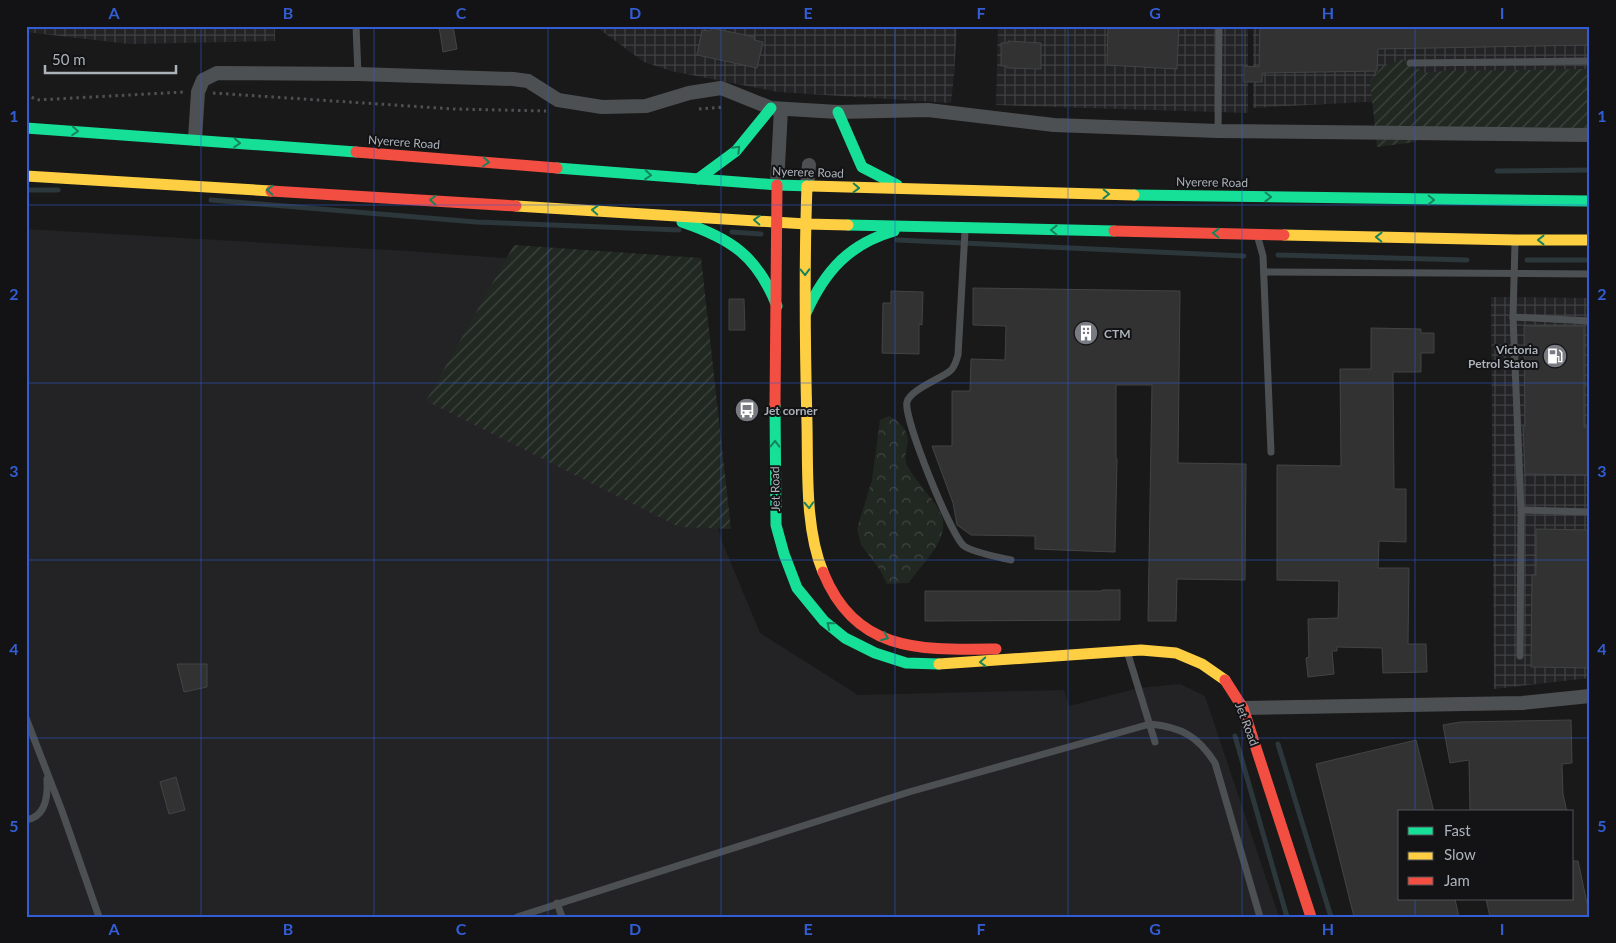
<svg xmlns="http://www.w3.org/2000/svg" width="1616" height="943" viewBox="0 0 1616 943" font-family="Lato,sans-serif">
  <defs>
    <pattern id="industrial-grid" width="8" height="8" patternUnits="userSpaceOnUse" patternTransform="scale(1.25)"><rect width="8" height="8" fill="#232325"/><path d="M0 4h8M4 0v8" fill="none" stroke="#404143"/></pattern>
    <pattern id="forest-crowns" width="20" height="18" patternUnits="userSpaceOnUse" patternTransform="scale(1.25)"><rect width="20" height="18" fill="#212821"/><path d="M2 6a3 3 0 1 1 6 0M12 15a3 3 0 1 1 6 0" fill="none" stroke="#3f453f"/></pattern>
    <pattern id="garden-furrows" width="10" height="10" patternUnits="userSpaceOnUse" patternTransform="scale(1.25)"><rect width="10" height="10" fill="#212821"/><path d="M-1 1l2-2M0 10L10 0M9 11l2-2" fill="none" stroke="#3f453f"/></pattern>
  </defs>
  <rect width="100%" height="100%" fill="#191919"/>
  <path fill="#232325" d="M 26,229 L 408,251 L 703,273 L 702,476 L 723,544 L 760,633 L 858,695 L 1064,690 L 1069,706 L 1139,688 L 1180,684 L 1205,696 L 1279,917 L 26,917 Z"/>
  <g fill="url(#industrial-grid)">
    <path d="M 26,26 L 275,26 L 275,41 L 129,44 L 26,32 Z"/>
    <path d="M 595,26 L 957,26 L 954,75 L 951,103 L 778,92 L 671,71 L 644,62 Z"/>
    <path d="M 998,26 L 1248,26 L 1248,113 L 996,105 Z"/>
    <path d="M 1253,26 L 1590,26 L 1590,90 L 1253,108 Z"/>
    <path d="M 1491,297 L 1590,298 L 1590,678 L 1494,689 Z"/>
  </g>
  <path fill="url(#forest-crowns)" d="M 889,416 C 900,421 911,433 907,446 C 906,453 904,458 907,465 C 914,481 940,504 943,520 C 946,545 920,565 909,583 L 887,584 L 880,570 L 861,545 L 857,529 L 872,480 L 880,420 Z"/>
  <g fill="url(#garden-furrows)">
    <path d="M 1402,59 L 1425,73 L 1445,71 L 1590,69 L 1590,128 L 1439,127 L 1415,142 L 1377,147 L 1370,81 L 1383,66 Z"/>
    <path d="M 514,245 L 701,258 L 731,529 L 679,527 L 426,401 Z"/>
  </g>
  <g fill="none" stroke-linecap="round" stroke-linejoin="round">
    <g stroke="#2c373b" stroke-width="5">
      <path d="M 1497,171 L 1590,170"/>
      <path d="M 26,190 L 58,190"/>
      <path d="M 211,200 L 476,222 L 679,230"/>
      <path d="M 732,232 L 761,234"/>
      <path d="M 897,240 L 1244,256"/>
      <path d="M 1278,255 L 1467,260"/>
      <path d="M 1527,260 L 1590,260"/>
      <path d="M 1235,736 L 1287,917"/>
      <path d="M 1278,744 L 1331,917"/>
    </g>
  </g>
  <g fill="#323233" stroke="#414445">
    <path d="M 439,26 L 453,26 L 457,49 L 443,52 Z"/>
    <path d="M 1108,26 L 1179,26 L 1177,69 L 1107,65 Z"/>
    <path d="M 1260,26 L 1590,26 L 1590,45 L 1378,49 L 1377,71 L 1262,73 L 1262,82 L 1244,82 L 1244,66 L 1259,67 Z"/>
    <path d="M 711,28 L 755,37 L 754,40 L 763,42 L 757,68 L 697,55 L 702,30 L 710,31 Z"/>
    <path d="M 1008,41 L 1041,43 L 1041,69 L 1007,68 L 1007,66 L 1001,66 L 1001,43 L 1008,43 Z"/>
    <path d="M 973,288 L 1180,291 L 1178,463 L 1246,464 L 1245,580 L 1177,579 L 1176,621 L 1148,621 L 1152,385 L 1116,385 L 1116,458 L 1117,459 L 1115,552 L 1035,549 L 1035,536 L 971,535 L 957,525 L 953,503 L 932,446 L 952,446 L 952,391 L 970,391 L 971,359 L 1005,360 L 1006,326 L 973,325 Z"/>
    <path d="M 891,291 L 923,292 L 922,325 L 919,324 L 919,354 L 882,353 L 883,303 L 891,303 Z"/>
    <path d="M 729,299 L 744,299 L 745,330 L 729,330 Z"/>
    <path d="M 1524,326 L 1584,326 L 1584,427 L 1590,427 L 1590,475 L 1525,474 L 1523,426 L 1525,426 Z"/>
    <path d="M 1371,328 L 1421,329 L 1421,333 L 1434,333 L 1434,353 L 1421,353 L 1421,372 L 1393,372 L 1394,489 L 1406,489 L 1406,542 L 1379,541 L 1378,568 L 1409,568 L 1408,644 L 1426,644 L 1427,672 L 1383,673 L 1382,648 L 1337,647 L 1337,651 L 1332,651 L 1334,674 L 1308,677 L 1306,658 L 1309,657 L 1308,619 L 1338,618 L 1339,581 L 1277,580 L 1277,465 L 1341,466 L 1340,369 L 1371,369 Z"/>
    <path d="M 1536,529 L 1590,530 L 1590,668 L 1531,667 L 1532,575 L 1536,575 Z"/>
    <path d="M 1102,590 L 1120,590 L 1120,620 L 925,621 L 925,591 L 1102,591 Z"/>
    <path d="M 177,664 L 207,664 L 207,687 L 184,692 Z"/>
    <path d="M 1571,720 L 1572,763 L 1562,764 L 1563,794 L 1567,812 L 1470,812 L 1469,760 L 1450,763 L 1443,725 L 1460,722 Z"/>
    <path d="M 1416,740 L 1434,812 L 1400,812 L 1400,899 L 1455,899 L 1459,917 L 1354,917 L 1316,764 Z"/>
    <path d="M 176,777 L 185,810 L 169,814 L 160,782 Z"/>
    <path d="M 1572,861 L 1578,861 L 1590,917 L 1490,917 L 1486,899 L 1572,899 Z"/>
  </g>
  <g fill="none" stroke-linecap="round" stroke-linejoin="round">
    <g stroke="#4f5054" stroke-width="3" stroke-dasharray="2.5 4" stroke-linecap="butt">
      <path d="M 213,93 L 454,109 L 546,111"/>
      <path d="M 26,94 L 37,100 L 184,92"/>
      <path d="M 699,109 L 723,107"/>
    </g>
    <g stroke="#4d5052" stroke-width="7">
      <path d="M 356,26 L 358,74"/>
      <path d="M 1410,63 L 1590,61"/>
      <path d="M 1218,131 L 1219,26"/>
      <path d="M 965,231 L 958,355 C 956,361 955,367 950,371 C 940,379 910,390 907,402 C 903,417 951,536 964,546 C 974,553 999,557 1011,560"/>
      <path d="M 1258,238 L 1263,256 L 1271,452"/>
      <path d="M 1515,243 L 1513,317 L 1521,510 L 1520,656"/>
      <path d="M 1264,272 L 1590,274"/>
      <path d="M 1513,317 L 1590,321"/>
      <path d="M 1521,510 L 1590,512"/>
      <path d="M 1127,651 L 1155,742"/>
      <path d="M 26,718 L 62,811 L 99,917"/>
      <path d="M 26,820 C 46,817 48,795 47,779"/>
      <path d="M 557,903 L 562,917"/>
      <path d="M 517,917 L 909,792 L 1150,724 C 1181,727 1198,736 1215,763 L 1260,917"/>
    </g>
    <g stroke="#4d5052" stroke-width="14">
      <path d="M 195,139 L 198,92 L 203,80 L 217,73 L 358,74 L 513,79 L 528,81 L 558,100 L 602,107 L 646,106 L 689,93 L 721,88 L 771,108 L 838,112 L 928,110 L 1054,125 L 1218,131 L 1590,135"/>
      <path d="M 777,185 L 781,109"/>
      <path d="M 807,186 L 809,165"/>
      <path d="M 1243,708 L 1522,703 L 1590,696"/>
    </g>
    <g stroke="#16e098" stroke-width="11">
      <path d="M 838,112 L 862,167 L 897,185"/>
      <path d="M 26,128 L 356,152"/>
      <path d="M 557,168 L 777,185 L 811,186"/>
      <path d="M 698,179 L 736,151 L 771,108"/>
      <path d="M 1134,195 L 1590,201"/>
      <path d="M 682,222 C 732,239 757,256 777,306"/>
      <path d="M 848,225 L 1114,231"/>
      <path d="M 806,313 C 825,271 849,244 894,231"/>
      <path d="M 775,405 L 776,525 L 784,554 L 797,588 L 824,621 L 845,638 L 875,653 L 906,663 L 939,664"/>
    </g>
    <g stroke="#ffcf43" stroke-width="11">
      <path d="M 26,176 L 271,191"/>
      <path d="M 807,186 C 804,266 805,346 807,425 C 808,471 805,529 823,572"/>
      <path d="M 811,186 L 1134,195"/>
      <path d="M 516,206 L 806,224 L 848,225"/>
      <path d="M 1284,235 L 1516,240 L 1590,240"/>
      <path d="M 939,664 L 1141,650 L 1176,653 L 1202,664 L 1225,680"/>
    </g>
    <g stroke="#f24e42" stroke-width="11">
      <path d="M 356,152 L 557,168"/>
      <path d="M 271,191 L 516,206"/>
      <path d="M 1114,231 L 1284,235"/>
      <path d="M 775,405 L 777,185"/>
      <path d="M 823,572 C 856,653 920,650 996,649"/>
      <path d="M 1225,680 L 1243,708 L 1311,917"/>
    </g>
  </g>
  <defs><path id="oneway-chevron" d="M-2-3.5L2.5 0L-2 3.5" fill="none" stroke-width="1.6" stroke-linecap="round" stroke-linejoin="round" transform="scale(1.25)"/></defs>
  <g stroke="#15845d">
    <use href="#oneway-chevron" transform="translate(75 131) rotate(4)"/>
    <use href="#oneway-chevron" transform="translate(237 143) rotate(4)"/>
    <use href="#oneway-chevron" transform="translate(737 149) rotate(-45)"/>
    <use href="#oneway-chevron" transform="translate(486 162) rotate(4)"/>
    <use href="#oneway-chevron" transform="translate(648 175) rotate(4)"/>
    <use href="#oneway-chevron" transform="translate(856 188) rotate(2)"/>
    <use href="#oneway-chevron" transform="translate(270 190) rotate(-177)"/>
    <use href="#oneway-chevron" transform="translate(1106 194) rotate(1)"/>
    <use href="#oneway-chevron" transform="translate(1268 197) rotate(1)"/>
    <use href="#oneway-chevron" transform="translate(433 200) rotate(-177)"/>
    <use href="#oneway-chevron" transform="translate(1431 200) rotate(1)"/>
    <use href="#oneway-chevron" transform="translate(595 210) rotate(-177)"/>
    <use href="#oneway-chevron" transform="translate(757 220) rotate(-177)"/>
    <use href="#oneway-chevron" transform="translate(1054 230) rotate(-179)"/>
    <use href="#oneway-chevron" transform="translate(1216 233) rotate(-179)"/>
    <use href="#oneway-chevron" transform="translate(1379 237) rotate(-179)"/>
    <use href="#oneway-chevron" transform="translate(1541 240) rotate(180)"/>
    <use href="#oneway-chevron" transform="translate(805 272) rotate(89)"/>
    <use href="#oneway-chevron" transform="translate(775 444) rotate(-89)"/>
    <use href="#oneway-chevron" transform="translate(809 505) rotate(87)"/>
    <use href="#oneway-chevron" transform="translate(830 625) rotate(-140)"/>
    <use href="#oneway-chevron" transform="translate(885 637) rotate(22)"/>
    <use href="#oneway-chevron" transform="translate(983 662) rotate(177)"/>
  </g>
  <path fill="none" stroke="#325dd4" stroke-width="1" stroke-opacity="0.55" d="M 201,26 L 201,917M 374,26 L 374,917M 548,26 L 548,917M 721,26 L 721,917M 895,26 L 895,917M 1068,26 L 1068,917M 1242,26 L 1242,917M 1415,26 L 1415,812M 26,205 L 1590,205M 26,383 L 1590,383M 26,560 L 1590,560M 26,738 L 1590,738M 1415,899 L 1415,917"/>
  <defs>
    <g id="building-disc" transform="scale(1.25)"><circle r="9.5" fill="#787c82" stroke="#131315"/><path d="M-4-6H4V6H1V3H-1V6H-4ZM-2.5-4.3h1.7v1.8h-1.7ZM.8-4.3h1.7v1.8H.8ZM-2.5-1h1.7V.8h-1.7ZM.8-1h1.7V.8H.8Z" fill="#fff"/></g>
    <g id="fuel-disc" transform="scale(1.25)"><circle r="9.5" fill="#787c82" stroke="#131315"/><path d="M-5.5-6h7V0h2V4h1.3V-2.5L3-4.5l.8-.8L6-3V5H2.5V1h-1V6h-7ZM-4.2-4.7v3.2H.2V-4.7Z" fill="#fff"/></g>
    <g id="bus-disc" transform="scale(1.25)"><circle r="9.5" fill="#787c82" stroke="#131315"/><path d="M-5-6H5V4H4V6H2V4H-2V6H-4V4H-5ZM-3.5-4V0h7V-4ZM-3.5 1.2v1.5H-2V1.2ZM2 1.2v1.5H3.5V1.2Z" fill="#fff"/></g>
  </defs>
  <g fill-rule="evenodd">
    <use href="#building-disc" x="1086" y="333"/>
    <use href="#fuel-disc" x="1555" y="356"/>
    <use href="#bus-disc" x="747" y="410"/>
  </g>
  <g text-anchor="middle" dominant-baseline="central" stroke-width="4" stroke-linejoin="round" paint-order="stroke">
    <g font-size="12" fill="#abb2ba" stroke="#131315">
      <text transform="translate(404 142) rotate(4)">Nyerere Road</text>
      <text transform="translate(808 172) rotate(2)">Nyerere Road</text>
      <text transform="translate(1212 182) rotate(1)">Nyerere Road</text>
      <text transform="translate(775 489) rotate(-91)">Jet Road</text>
      <text transform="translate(1247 724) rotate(69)">Jet Road</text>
    </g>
    <g font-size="12" font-weight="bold" fill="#abb2ba" stroke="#131315" text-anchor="start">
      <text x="1104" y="333">CTM</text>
      <text x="1538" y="349" text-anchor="end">Victoria<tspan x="1538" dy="14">Petrol Staton</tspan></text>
      <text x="764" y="410">Jet corner</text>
    </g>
  </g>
  <rect width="1616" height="943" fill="none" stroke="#131315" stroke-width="55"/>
  <rect x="1398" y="810" width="175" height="90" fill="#131315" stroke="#505357"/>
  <rect x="1408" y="827" width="25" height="8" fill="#16e098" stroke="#505357"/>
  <text x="1444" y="836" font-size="15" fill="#abb2ba">Fast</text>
  <rect x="1408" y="852" width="25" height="8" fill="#ffcf43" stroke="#505357"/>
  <text x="1444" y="860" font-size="15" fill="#abb2ba">Slow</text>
  <rect x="1408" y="877" width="25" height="8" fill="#f24e42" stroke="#505357"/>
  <text x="1444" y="886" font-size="15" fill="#abb2ba">Jam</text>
  <path d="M45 65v8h131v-8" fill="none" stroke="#abb2ba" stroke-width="2.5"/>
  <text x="52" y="65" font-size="15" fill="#abb2ba" stroke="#131315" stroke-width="4" paint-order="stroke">50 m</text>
  <rect x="28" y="28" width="1560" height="888" fill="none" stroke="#325dd4" stroke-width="2"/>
  <g font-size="16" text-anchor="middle" font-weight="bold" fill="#325dd4">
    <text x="114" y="19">A</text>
    <text x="288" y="19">B</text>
    <text x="461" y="19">C</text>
    <text x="635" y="19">D</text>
    <text x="808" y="19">E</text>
    <text x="981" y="19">F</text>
    <text x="1155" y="19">G</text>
    <text x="1328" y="19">H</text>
    <text x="1502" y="19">I</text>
    <text x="14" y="122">1</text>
    <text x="1602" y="122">1</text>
    <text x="14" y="300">2</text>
    <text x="1602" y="300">2</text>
    <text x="14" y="477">3</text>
    <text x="1602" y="477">3</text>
    <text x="14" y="655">4</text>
    <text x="1602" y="655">4</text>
    <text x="14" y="832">5</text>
    <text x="1602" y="832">5</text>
    <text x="114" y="935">A</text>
    <text x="288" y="935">B</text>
    <text x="461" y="935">C</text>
    <text x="635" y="935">D</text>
    <text x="808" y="935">E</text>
    <text x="981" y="935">F</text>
    <text x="1155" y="935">G</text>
    <text x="1328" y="935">H</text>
    <text x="1502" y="935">I</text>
  </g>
</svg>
